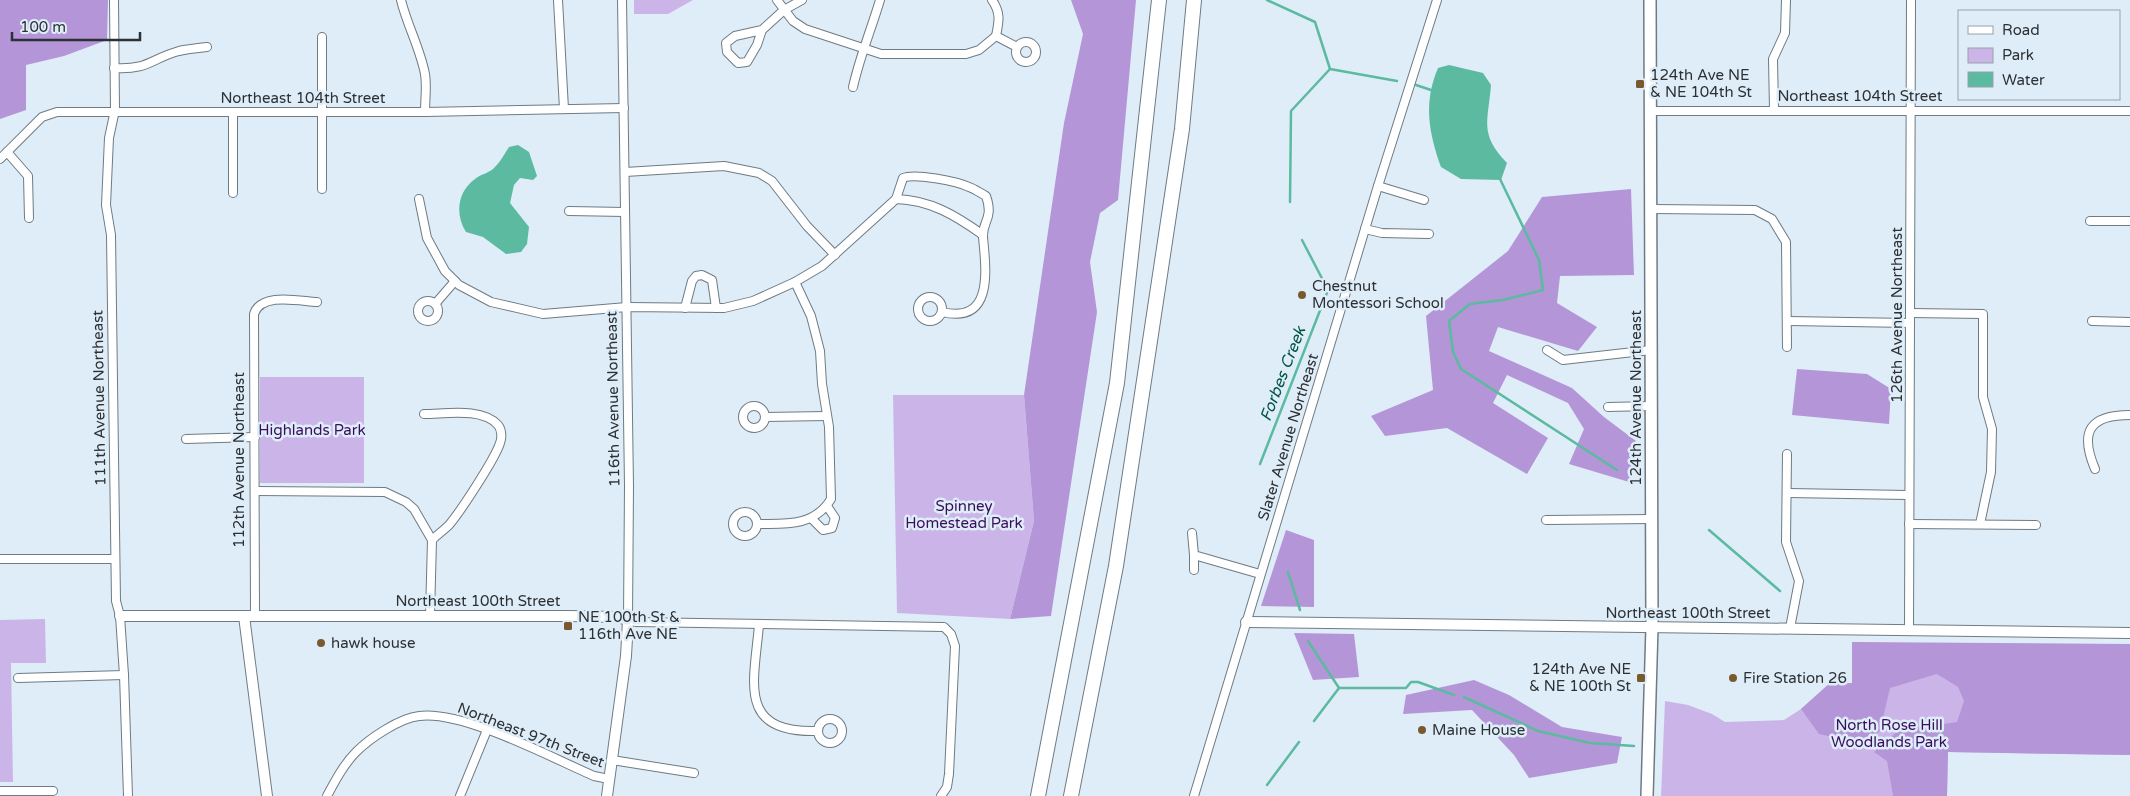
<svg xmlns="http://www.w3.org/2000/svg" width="2130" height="796" viewBox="0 0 2130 796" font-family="'Varela Round',sans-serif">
  <rect width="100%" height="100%" fill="#dfedf8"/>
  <g fill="#cbb5e8">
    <path d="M 634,0 L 693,0 L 668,14 L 634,14 Z"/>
    <rect x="260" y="377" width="104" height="106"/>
    <path d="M 893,395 L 1024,395 L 1034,521 L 1010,619 L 897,613 Z"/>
    <path d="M 45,619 L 46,663 L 11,663 L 13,782 L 0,782 L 0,620 Z"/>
    <path d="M 1852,642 L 1900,643 L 2130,755 L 1948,752 L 1947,796 L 1661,796 L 1665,701 L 1688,705 L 1712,714 L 1725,722 L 1784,720 L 1801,709 L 1830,683 L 1852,683 Z"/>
  </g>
  <g fill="#b496d8">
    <path d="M 0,0 L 108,0 L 107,40 L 64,56 L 26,65 L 26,110 L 0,119 Z"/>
    <path d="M 1071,0 L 1136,0 L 1118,200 L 1100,213 L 1090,262 L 1097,312 L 1051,616 L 1010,619 L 1034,521 L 1024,395 L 1064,123 L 1083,34 Z"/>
    <path d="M 1631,189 L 1634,275 L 1560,276 L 1557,303 L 1597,327 L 1578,351 L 1498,327 L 1489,351 L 1572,388 L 1604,417 L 1636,441 L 1629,482 L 1569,464 L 1584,429 L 1568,403 L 1507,375 L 1493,403 L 1548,438 L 1527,474 L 1447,428 L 1385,436 L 1371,416 L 1433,390 L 1426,316 L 1508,251 L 1542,197 Z"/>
    <path d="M 1797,369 L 1867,374 L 1891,389 L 1889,424 L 1792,415 Z"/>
    <path d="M 1286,530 L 1314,540 L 1314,607 L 1261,606 Z"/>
    <path d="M 1294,633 L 1354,634 L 1359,677 L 1313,680 Z"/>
    <path d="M 1852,642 L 2130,644 L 2130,755 L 1948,752 L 1947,796 L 1893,796 L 1887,761 L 1874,752 L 1899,730 L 1957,722 L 1964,701 L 1958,687 L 1937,674 L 1890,688 L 1880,731 L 1862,744 L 1819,734 L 1801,709 L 1830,683 L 1852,683 Z"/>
    <path d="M 1474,680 L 1509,695 L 1562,727 L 1622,737 L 1617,763 L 1529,778 L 1514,755 L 1472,710 L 1403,714 L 1406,695 Z"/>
  </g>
  <g fill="#5bba9f">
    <path d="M 1449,65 L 1483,73 L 1491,85 C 1488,122 1479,134 1507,163 L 1501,180 L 1461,179 L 1441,167 C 1429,133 1423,103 1438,68 Z"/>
    <path d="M 518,145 L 529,152 L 537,176 L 533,180 L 520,178 L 514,185 L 510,203 L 529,227 L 527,244 L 521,252 L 506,254 L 483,237 L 466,232 C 455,215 457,192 475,179 C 481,174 490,173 495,167 C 501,161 505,153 509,147 Z"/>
  </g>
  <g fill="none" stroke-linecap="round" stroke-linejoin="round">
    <g stroke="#5bba9f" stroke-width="2.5">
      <path d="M 1267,0 L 1315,22 L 1330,69 L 1291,111 L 1290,202"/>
      <path d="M 1330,69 L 1397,81"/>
      <path d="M 1416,85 L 1431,90"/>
      <path d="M 1500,179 L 1539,260 L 1543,290 L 1503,300 L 1470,304 L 1449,321 L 1453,352 L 1461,369 L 1617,470"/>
      <path d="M 1260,464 L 1328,290 L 1302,240"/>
      <path d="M 1709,530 L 1780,591"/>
      <path d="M 1288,572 L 1300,610"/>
      <path d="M 1308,641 L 1339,688 L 1314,721"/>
      <path d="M 1339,688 L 1406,688 L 1411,682 L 1418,682 L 1454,695"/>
      <path d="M 1464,697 L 1538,731 L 1590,743 L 1634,746"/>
      <path d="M 1267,785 L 1299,742"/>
    </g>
    <g stroke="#6e7b84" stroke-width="10">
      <g id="minor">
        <path d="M 114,0 L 115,110 L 109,138 L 106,205 L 111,235 L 116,601 L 120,616 L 124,675 L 128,796"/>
        <path d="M 401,0 C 407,25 420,48 425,74 C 427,86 425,100 425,112"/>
        <path d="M 558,0 L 564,109"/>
        <path d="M 622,0 L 629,486 L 628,620 L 636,622 L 944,627 L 951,634 L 955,646 L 949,774 L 947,787 L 941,796"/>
        <path d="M 777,0 L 793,21 L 805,29 L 881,54 L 966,54 L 979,50 L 996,36 L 1017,47"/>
        <path d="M 992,0 C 1001,13 999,21 996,36"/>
        <path d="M 762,30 L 757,45 L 747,62 L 738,63 L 727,52 L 726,43 L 735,36 L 762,30 L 784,10 L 802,0"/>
        <path d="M 322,37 L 322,189"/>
        <circle cx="1026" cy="52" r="10"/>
        <path d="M 114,68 C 149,70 150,59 179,51 C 188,49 198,48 207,47"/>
        <path d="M 853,87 C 860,56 871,30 880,0"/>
        <path d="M 1774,110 L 1773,59 L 1785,33 L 1786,0"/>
        <path d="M 1650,111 L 2130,111"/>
        <path d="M 233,112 L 233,193"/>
        <path d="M 7,152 L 28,176 L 29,218"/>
        <path d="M 0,159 L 42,117 L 57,112 L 425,112 L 624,108"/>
        <path d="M 625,172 L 724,166 L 759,173 L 772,181 L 807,226 L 835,255"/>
        <path d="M 1378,186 L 1424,200"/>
        <path d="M 419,199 L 427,238 L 445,271 L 459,285 L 491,302 L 543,314 L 627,307 L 724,308 L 753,301 L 795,282 L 822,266 L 896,199 L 903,178 C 915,173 956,181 969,187 C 975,189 980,193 986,196 C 994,219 982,221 983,237 C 986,270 994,324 942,312"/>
        <path d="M 896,199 C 930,200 955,215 983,235"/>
        <path d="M 1651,209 L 1755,210 L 1772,219 L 1786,242 L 1787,347"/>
        <path d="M 569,211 L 625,212"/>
        <path d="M 2090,221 L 2130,221"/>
        <path d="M 1365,229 L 1382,233 L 1429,234"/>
        <circle cx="930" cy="309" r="12"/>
        <circle cx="428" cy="311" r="10"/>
        <path d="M 435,304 L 455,281"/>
        <path d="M 685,308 L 692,281 L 696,276 L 702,275 L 712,280 L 716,308"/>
        <path d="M 1911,313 L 1983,314 L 1983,397 L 1992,429 L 1991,472 L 1980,524"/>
        <path d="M 1788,321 L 1910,323"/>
        <path d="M 2092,321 L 2130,322"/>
        <path d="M 1547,350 L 1563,360 L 1651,350"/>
        <circle cx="754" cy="417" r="11"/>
        <path d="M 1608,407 L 1651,406"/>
        <path d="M 424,414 C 445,414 482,407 498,425 C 502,430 502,438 500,443 C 495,459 460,512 449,525 C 444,530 437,535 432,540"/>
        <path d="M 765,417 L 827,416"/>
        <path d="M 186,439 L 255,437"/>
        <path d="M 1787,454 L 1786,542 L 1799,581 L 1790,628"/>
        <path d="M 2095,469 C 2079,431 2090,415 2130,415"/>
        <path d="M 256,491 L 385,492 L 406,502 L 414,509 L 432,540"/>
        <path d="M 1788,493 L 1908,495"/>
        <circle cx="745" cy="524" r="12"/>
        <path d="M 811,518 L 823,530 L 832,528 L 835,518 L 827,506"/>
        <path d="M 1546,520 L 1652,519"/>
        <path d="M 757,524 C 785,524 814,527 831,499 L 829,427 L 822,384 L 820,351 L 811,316 L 795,282"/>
        <path d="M 1909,524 L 2036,525"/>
        <path d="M 1192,533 L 1194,555 L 1260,574"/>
        <path d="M 1194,555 L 1194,570"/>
        <path d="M 0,559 L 115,559"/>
        <path d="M 430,615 L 432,540"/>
        <path d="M 255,616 L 254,314 C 261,292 299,301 317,302"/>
        <path d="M 759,625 C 754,683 737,733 817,731"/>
        <path d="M 1909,630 L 1911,0"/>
        <path d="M 18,678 L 124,675"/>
        <circle cx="830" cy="731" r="12"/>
        <path d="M 612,760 L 694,773"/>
        <path d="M 0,791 L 53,791"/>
        <path d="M 327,796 C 335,781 344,764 356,752 C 370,738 400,718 419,716 C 463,710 552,758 594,776 L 609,779"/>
        <path d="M 460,796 L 487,730"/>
        <path d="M 1194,796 L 1378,186 L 1437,0"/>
      </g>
    </g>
    <g stroke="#6e7b84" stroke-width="12">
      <g id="tertiary">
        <path d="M 120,616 L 570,616 L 617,617 L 628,620 L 626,656 L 607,796"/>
        <path d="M 244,616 L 267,796"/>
        <path d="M 1246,622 L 2130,633"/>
      </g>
    </g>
    <g stroke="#6e7b84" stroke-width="14">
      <path id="secondary" d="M 1647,796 L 1652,627 L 1650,0"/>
    </g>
    <g stroke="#6e7b84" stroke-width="16">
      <g id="motorway">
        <path d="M 1038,796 L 1117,383 L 1159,0"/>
        <path d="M 1071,796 L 1116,566 L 1182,129 L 1194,0"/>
      </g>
    </g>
    <use href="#minor" stroke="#fff" stroke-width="8"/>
    <use href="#tertiary" stroke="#fff" stroke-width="10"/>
    <use href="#secondary" stroke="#fff" stroke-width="11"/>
    <use href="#motorway" stroke="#fff" stroke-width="14"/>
  </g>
  <g fill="#795a2f" stroke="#dfedf8" stroke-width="2">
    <rect x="1635" y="79" width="10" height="10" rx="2.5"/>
    <circle cx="1302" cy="295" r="5"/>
    <rect x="563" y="621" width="10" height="10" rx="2.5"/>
    <circle cx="321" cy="643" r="5"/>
    <rect x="1636" y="673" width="10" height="10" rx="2.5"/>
    <circle cx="1733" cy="678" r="5"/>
    <circle cx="1422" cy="730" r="5"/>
  </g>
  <g text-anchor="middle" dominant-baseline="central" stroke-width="5" stroke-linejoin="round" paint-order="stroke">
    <g font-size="15" fill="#2c3135" stroke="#dfedf8" text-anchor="start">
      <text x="1650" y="75">124th Ave NE<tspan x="1650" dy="17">&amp; NE 104th St</tspan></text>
      <text x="1312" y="286">Chestnut<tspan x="1312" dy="17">Montessori School</tspan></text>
      <text x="578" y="617">NE 100th St &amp;<tspan x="578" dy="17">116th Ave NE</tspan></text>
      <text x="331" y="643">hawk house</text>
      <text x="1631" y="669" text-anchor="end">124th Ave NE<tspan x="1631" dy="17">&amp; NE 100th St</tspan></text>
      <text x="1743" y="678">Fire Station 26</text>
      <text x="1432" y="730">Maine House</text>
    </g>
    <g font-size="15" fill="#2c3135" stroke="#dfedf8">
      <text x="1860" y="96">Northeast 104th Street</text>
      <text x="303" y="98">Northeast 104th Street</text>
      <text transform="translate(1897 315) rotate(-90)">126th Avenue Northeast</text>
      <text transform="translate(99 398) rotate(-91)">111th Avenue Northeast</text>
      <text transform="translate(1636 398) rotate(-90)">124th Avenue Northeast</text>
      <text transform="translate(613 399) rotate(-91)">116th Avenue Northeast</text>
      <text transform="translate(1288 437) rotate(-73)">Slater Avenue Northeast</text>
      <text transform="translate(239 460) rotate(-90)">112th Avenue Northeast</text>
      <text x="478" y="601">Northeast 100th Street</text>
      <text x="1688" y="613">Northeast 100th Street</text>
      <text transform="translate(531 735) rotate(21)">Northeast 97th Street</text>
    </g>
    <g font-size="15" fill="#3a0e5c" stroke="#dfedf8">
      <text x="312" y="430">Highlands Park</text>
      <text x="964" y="506">Spinney<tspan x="964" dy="17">Homestead Park</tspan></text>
      <text x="1889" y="725">North Rose Hill<tspan x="1889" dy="17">Woodlands Park</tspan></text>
    </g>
    <g font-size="16" font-style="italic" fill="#015544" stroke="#dfedf8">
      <text transform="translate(1283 374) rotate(-69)">Forbes Creek</text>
    </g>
  </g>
  <rect x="1958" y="10" width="162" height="90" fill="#dfedf8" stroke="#97a2aa"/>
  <rect x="1968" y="26" width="25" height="8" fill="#ffffff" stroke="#97a2aa"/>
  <text x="2002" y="35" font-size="15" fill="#2c3135">Road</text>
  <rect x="1968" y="48" width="25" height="15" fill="#cbb5e8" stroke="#97a2aa"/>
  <text x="2002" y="60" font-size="15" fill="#2c3135">Park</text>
  <rect x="1968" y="72" width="25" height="15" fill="#5bba9f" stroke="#97a2aa"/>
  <text x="2002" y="85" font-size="15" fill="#2c3135">Water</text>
  <path d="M12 32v8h128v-8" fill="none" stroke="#2c3135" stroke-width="2.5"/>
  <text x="20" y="32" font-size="15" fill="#2c3135" stroke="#dfedf8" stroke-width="4" paint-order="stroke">100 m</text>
</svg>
